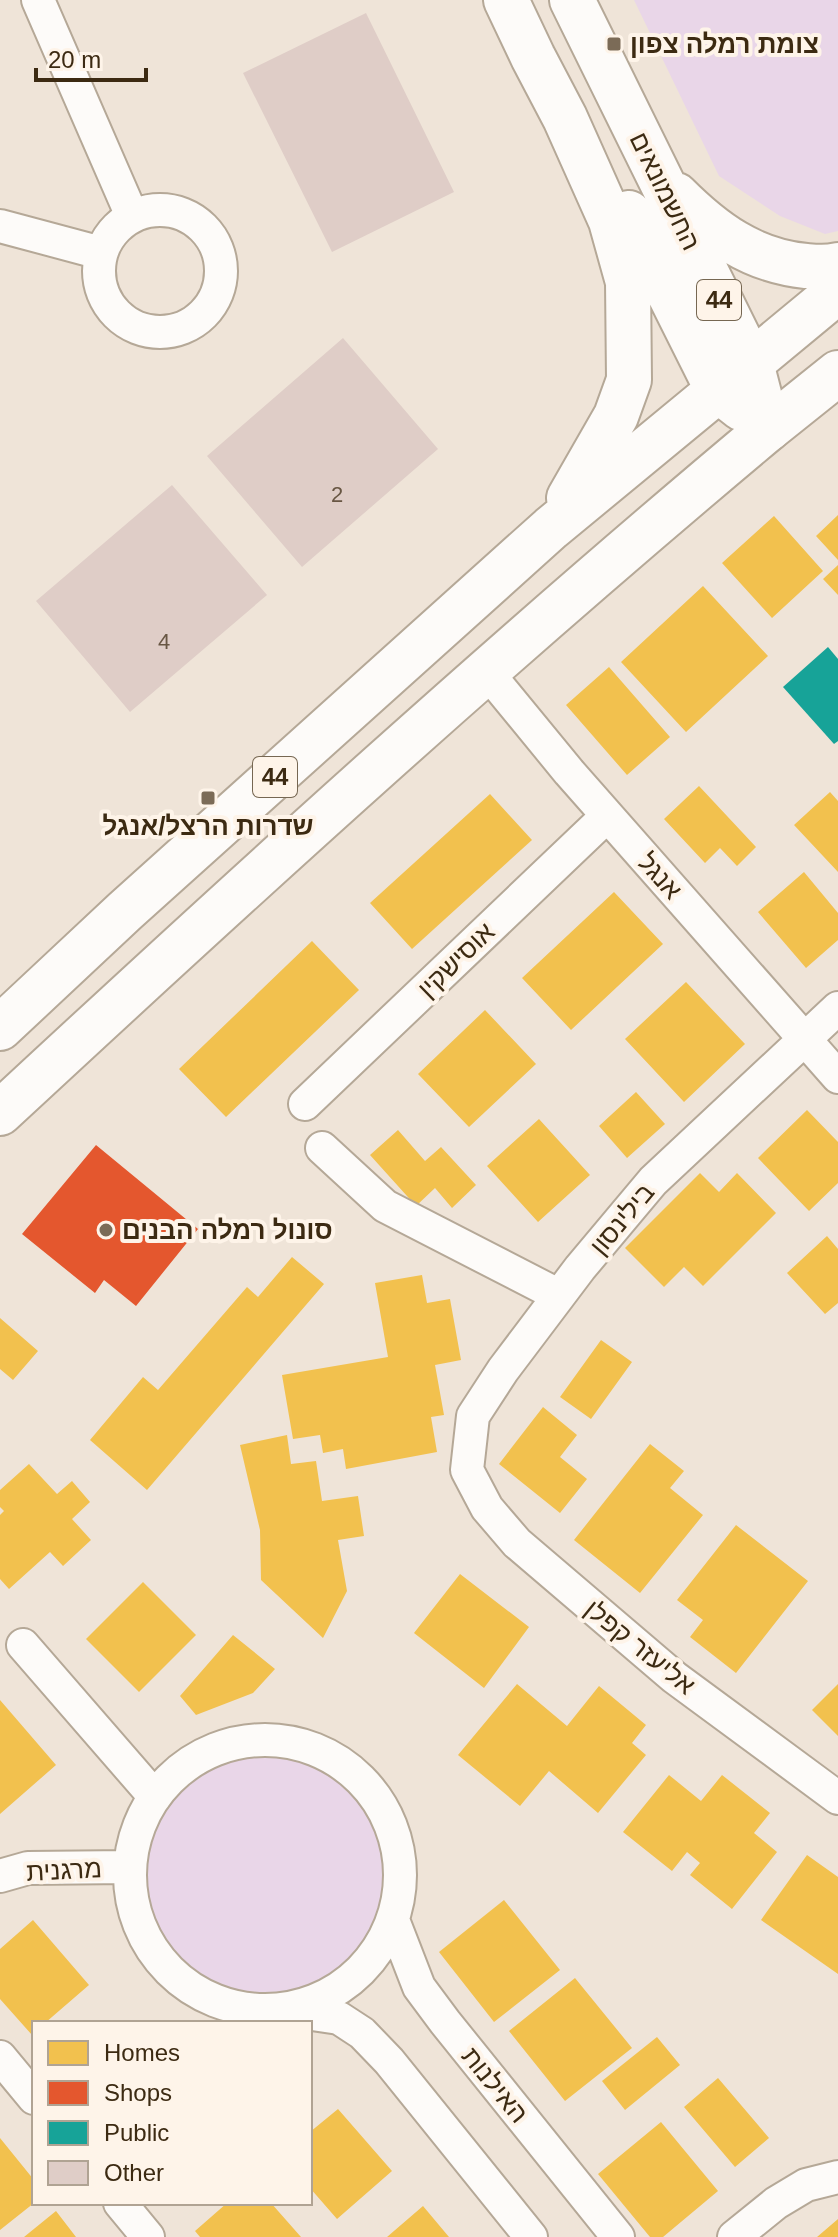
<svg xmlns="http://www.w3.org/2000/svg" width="838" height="2237" viewBox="0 0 838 2237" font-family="Helvetica,Heebo,sans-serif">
	<rect width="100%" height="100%" fill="#efe4d8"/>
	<path fill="#e9d6e8" d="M634 0H838V231L825 234 780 216 719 176Z
		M146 1875a119 119 0 1 1 238 0a119 119 0 1 1-238 0Z"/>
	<path fill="#f2c14e" d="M838 515V560L816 536Z
		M774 516 823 571 772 618 722 563Z
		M838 565V595L823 579Z
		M703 586 768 656 686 732 621 662Z
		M609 667 670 737 627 775 566 705Z
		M699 786 756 847 737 866 720 848 705 863 664 819Z
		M830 792 838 801V872L794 825Z
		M490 794 532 840 412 949 370 903Z
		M804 872 838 913V940L806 968 758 912Z
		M614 892 663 944 571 1030 522 978Z
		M312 941 359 990 226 1117 179 1069Z
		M686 982 745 1044 684 1102 625 1039Z
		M485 1010 536 1064 469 1127 418 1074Z
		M636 1092 665 1124 627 1158 599 1126Z
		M807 1110 838 1142V1183L809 1211 758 1158Z
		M539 1119 590 1175 538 1222 487 1166Z
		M398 1130 425 1161 441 1147 476 1185 452 1208 435 1188 416 1206 370 1155Z
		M700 1173 719 1192 737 1173 776 1213 703 1286 684 1267 664 1287 625 1248Z
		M827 1236 838 1249V1303L825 1314 787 1273Z
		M292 1257 324 1284 147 1490 90 1440 143 1377 158 1390 247 1287 258 1297Z
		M422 1275 427 1303 450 1299 461 1360 435 1365 444 1415 431 1417 437 1452 346 1469 343 1449 323 1453 320 1435 293 1439 282 1375 388 1357 375 1283Z
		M0 1318 38 1351 13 1380 0 1369Z
		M601 1340 632 1362 591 1419 560 1397Z
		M543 1407 577 1435 560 1457 587 1479 560 1513 499 1464Z
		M287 1435 291 1464 316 1461 322 1501 358 1496 364 1536 338 1540 347 1591 323 1638 261 1580 260 1530 240 1445Z
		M650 1444 684 1471 670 1488 703 1515 640 1593 574 1540Z
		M29 1464 57 1494 72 1481 90 1502 72 1519 91 1540 63 1566 50 1552 9 1589 0 1579V1515L4 1511 0 1507V1490Z
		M736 1525 808 1581 736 1673 690 1637 703 1620 677 1600Z
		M460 1574 529 1627 484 1688 414 1633Z
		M143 1582 196 1635 139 1692 86 1639Z
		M233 1635 275 1669 253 1693 196 1715 180 1696Z
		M517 1684 567 1726 599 1686 646 1725 632 1743 646 1755 598 1813 549 1771 520 1806 458 1755Z
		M838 1684V1736L812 1710Z
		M0 1700 56 1765 0 1814Z
		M669 1775 701 1801 722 1775 770 1813 754 1833 777 1852 732 1909 690 1875 700 1863 687 1852 672 1871 623 1832Z
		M807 1855 838 1877V1974L761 1920Z
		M504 1900 560 1970 494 2022 439 1952Z
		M33 1920 89 1985 45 2023H34V2033L32 2035 0 1999V1949Z
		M575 1978 632 2048 565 2101 509 2031Z
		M657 2037 680 2065 625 2110 602 2081Z
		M718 2078 769 2138 735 2167 684 2107Z
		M338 2109 392 2171 337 2219 310 2188V2132Z
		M661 2122 718 2191 663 2237H650L598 2174Z
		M0 2138 34 2180V2203L0 2230Z
		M227 2203H271L301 2237H200L195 2231Z
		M423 2206 449 2237H387Z
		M56 2211 76 2237H24Z
		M838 2219V2237H817Z"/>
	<path fill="#e4572e" d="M96 1145 198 1229 136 1306 104 1280 95 1293 22 1234Z"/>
	<path fill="#17a398" d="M828 647 838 659V741L834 744 783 687Z"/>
	<path fill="#dfcdc7" d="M366 13 454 192 332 252 243 73Z
		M343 338 438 449 302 567 207 456Z
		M172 485 267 595 130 712 36 601Z"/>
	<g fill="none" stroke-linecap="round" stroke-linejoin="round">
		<g stroke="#b5a897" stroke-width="36">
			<path id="street" d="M38 0 132 216
				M99 271a61 61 0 1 1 122 0a61 61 0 1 1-122 0Z
				M0 226 101 253
				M487 672 569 772 838 1077
				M838 1008 653 1181 580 1268 503 1370 473 1416 467 1470 487 1508 517 1543 674 1677 838 1798
				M305 1104 607 816
				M322 1148 385 1206 558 1295
				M23 1645 155 1797
				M130 1875a135 135 0 1 1 270 0a135 135 0 1 1-270 0Z
				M0 1876 28 1868 129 1867
				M393 1920 419 1987 445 2022 618 2237
				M292 2011 339 2018 362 2033 389 2061 531 2237
				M0 2057 34 2098
				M120 2203 148 2237
				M734 2237 776 2203 806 2185 838 2177"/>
		</g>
		<g stroke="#b5a897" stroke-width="48">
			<path id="secondary" d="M751 363 838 291
				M768 429 838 373"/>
		</g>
		<g stroke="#b5a897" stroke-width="48">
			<path id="highway" d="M506 0 533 57 565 118 611 221 628 282 629 380 616 416 569 498
				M572 0 751 363 768 429
				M676 195C713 232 752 261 806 266 818 267 827 268 838 265
				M629 213 717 389 741 408
				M0 1028 125 911 551 528 751 363
				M0 1113C251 880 505 649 768 429"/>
		</g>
		<use href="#street" stroke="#fdfbf9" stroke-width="32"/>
		<use href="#secondary" stroke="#fdfbf9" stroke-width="44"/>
		<use href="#highway" stroke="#fdfbf9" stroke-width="44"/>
	</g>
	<g fill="#7b6b57" stroke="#fef4e9" stroke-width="3">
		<rect x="606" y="36" width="16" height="16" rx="4"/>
		<rect x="200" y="790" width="16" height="16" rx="4"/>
		<circle cx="106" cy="1230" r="8"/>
	</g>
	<g text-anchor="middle" stroke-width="8" stroke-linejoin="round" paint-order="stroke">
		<g font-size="22" fill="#685643">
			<text x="337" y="502">2</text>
			<text x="164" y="649">4</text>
		</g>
		<g fill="#fef4e9" stroke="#766752" stroke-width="2">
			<rect x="697" y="280" width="44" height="40" rx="6"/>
			<rect x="253" y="757" width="44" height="40" rx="6"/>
		</g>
		<g font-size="24" font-weight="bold" fill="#3c2a12">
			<text x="719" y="308">44</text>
			<text x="275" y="785">44</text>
		</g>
		<g font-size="26" font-weight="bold" fill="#3c2a12" stroke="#fef4e9" text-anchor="start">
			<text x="630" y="53">צומת רמלה צפון</text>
			<text x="208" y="835" text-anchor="middle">שדרות הרצל/אנגל</text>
			<text x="122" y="1239">סונול רמלה הבנים</text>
		</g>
		<g font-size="26" fill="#3c2a12" stroke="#fef4e9">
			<text transform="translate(665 191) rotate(64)" y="9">החשמונאים</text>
			<text transform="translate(660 876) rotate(48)" y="9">אנגל</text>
			<text transform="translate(456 960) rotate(-44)" y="9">אוסישקין</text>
			<text transform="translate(622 1219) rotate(-50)" y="9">בילינסון</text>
			<text transform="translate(640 1647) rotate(39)" y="9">אליעזר קפלן</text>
			<text transform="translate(64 1870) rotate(-3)" y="9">מרגנית</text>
			<text transform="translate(495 2085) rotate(51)" y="9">האילנות</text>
		</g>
	</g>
	<rect x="32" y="2021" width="280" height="184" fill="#fef4e9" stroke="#b0a393" stroke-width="2"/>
	<rect x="48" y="2041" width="40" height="24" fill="#f2c14e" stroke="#b0a393" stroke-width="2"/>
	<text x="104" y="2061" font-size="24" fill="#3c2a12">Homes</text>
	<rect x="48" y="2081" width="40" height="24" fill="#e4572e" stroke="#b0a393" stroke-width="2"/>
	<text x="104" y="2101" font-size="24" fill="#3c2a12">Shops</text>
	<rect x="48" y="2121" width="40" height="24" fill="#17a398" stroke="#b0a393" stroke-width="2"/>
	<text x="104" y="2141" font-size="24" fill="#3c2a12">Public</text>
	<rect x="48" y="2161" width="40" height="24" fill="#dfcdc7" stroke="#b0a393" stroke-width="2"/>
	<text x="104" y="2181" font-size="24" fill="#3c2a12">Other</text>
	<path d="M36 68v12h110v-12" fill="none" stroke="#3c2a12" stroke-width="4"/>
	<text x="48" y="68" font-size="24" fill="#3c2a12" stroke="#fef4e9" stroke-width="6" paint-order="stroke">20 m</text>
</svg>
